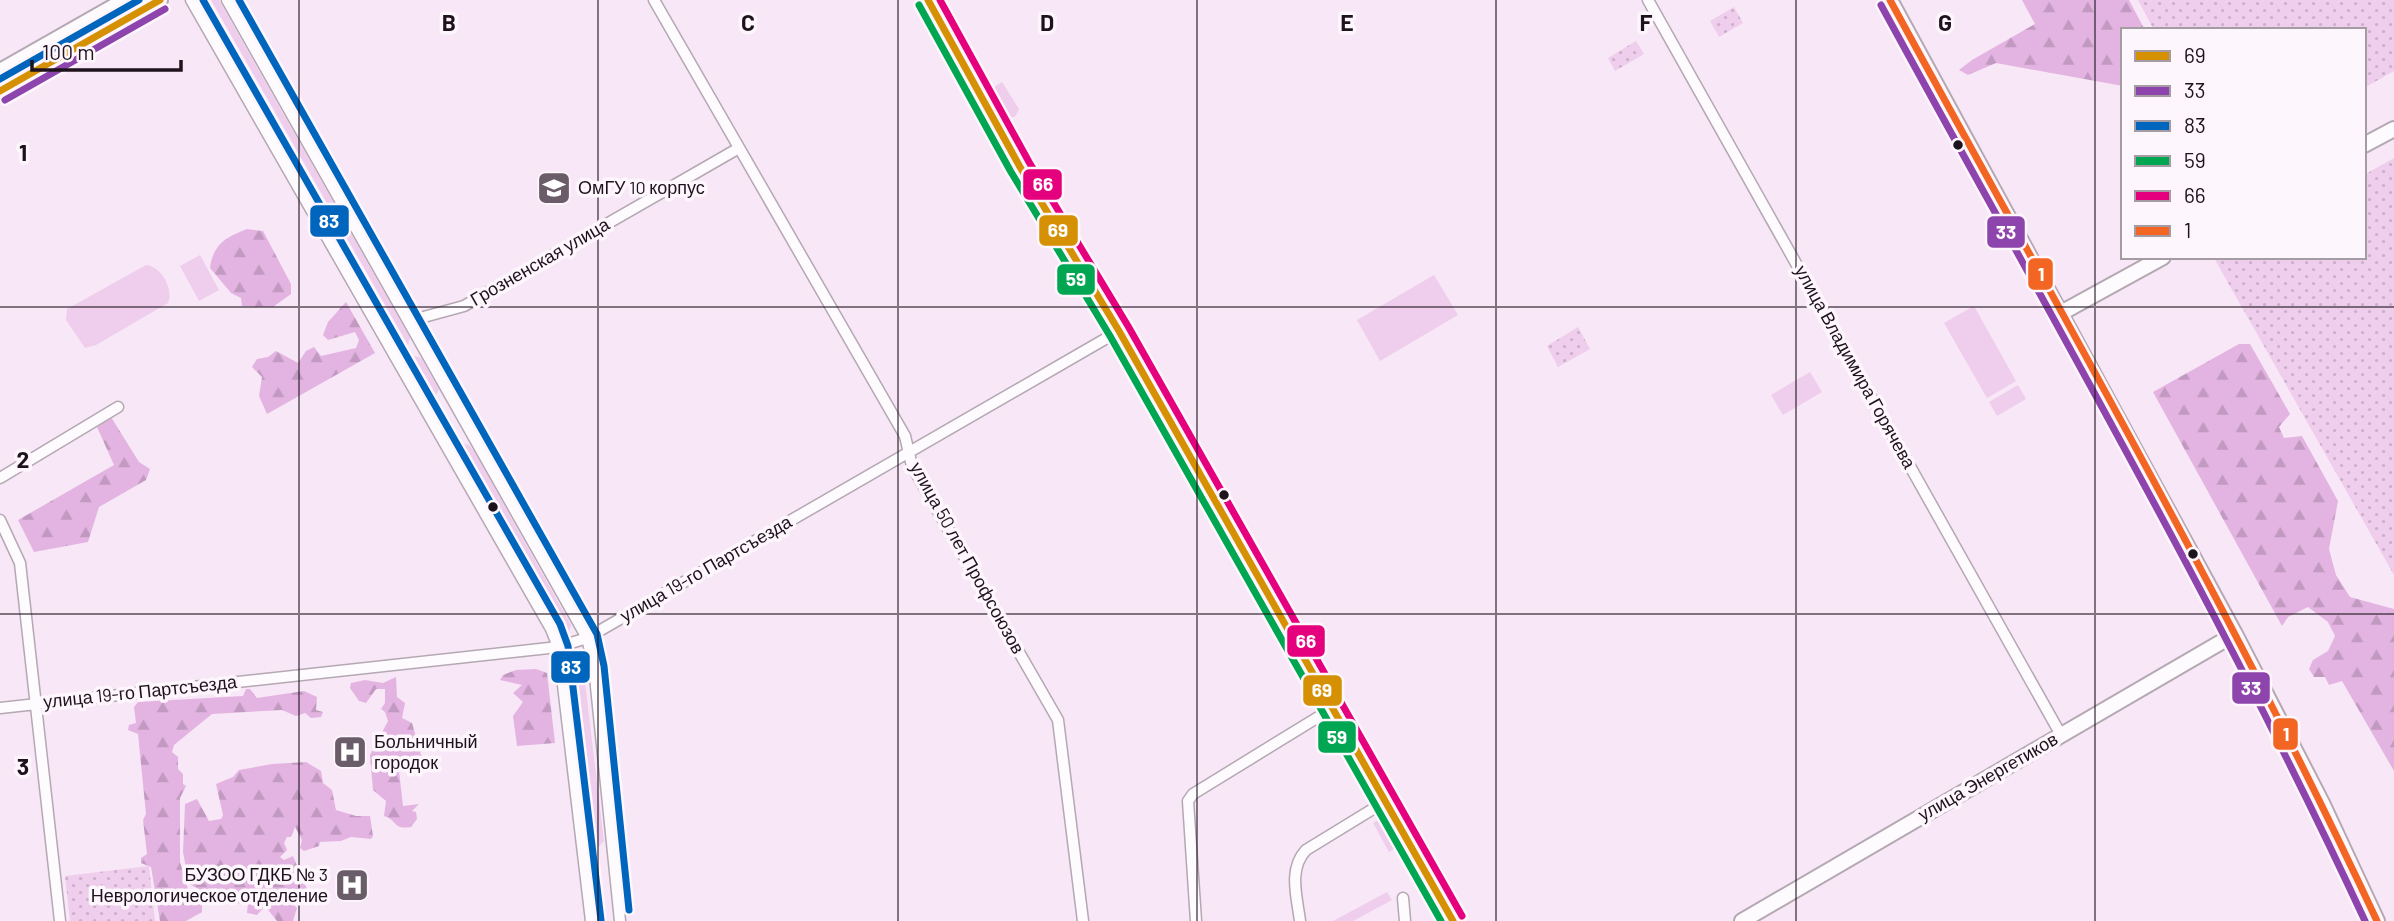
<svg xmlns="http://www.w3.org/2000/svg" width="2394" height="921" viewBox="0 0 2394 921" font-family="Barlow,sans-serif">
	<defs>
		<pattern id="forest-firs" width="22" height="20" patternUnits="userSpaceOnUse" patternTransform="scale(1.75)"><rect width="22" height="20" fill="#e3b4e1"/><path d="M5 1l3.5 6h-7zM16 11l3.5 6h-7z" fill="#c29ac1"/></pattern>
		<pattern id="park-dots" width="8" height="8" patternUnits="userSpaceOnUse" patternTransform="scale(1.75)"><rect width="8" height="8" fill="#efcdec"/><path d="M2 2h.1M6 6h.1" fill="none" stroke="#ccafca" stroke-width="1.8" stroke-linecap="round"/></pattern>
	</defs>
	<rect width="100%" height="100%" fill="#f8e7f6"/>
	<path fill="#efcdec" d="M199 0H206L404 347H397Z
		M211 0H219L410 338 408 345Z
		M1002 82 1019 109 1015 117H1007L993 91 994 87Z
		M200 255 219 290 199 301 180 266Z
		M146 265C161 266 174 289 168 303L96 345 85 348 66 320 67 309Z
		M1434 275 1458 315 1380 361 1357 320Z
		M1974 306 2016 381 1987 398 1944 323Z
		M414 356 421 358 439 389 436 395Z
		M410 358 432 397 426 399 409 368Z
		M1810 372 1822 392 1783 415 1771 395Z
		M2018 385 2026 399 1997 416 1989 402Z
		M464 444 469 445 474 451 571 625 569 632Z
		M460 447 561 623 565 634 555 628 461 461 458 453Z
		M575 649 582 657 604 841 597 848Z
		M570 650 593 848 587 844 566 656Z
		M1379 819 1396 848 1389 852 1373 823Z
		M1387 892 1392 900 1353 921H1333Z"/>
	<path fill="url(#forest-firs)" d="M2022 0H2129L2145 30H2123V86L1996 63 1968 75 1959 70 1972 60 2035 24Z
		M247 229 263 231 291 284V294L273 307 242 306 241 298 231 293 210 268C213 244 226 237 247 229Z
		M346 302 375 353 267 414 259 396 262 377 252 367 257 359 268 357 276 351 298 363 306 351 314 347 321 356 356 348 359 340 355 332 328 340 323 335 328 322Z
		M2239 344H2250L2290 414 2279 427 2284 438 2302 436 2338 501 2329 549 2336 575 2350 597 2394 609V771L2342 681 2329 685 2325 677H2314L2309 669 2313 660 2328 651 2335 636 2328 622 2308 607 2288 617 2282 626 2153 392Z
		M111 417 139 462 150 469 146 480 99 507 88 542 34 552 18 520 114 465 97 427Z
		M536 669 547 673 555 743 517 746 513 716 523 702 513 693 522 685 500 680 503 675 516 670Z
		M396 677 397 697 405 703 402 718 412 723 423 762 419 769 399 771 403 806 419 804 412 811 416 812 417 819 411 827C392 830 398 820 384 816L386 801 373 790 370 755 388 721 385 712 381 709 385 703V689H376L366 703 359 701 350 688 351 683 365 680 383 683Z
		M246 689H250L257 698 304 691 317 697 316 710 323 712 321 717 311 718 305 713 296 716 282 710 212 714 174 745 172 752 178 757V769L183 774V784L186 786 180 798V862L188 889 193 900 202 906V912L186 921H160L151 867 141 863V858L147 854 143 820 146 814 138 734 128 730 129 725 136 723 134 707 138 702 243 696Z
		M306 762 321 771 323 783 332 790 336 810 356 816H370L373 836 371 839 351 837 341 841 320 842 319 846 304 851 300 848 302 840 295 827 291 837H287L284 843 287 850 280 857 284 860 293 856 307 889 306 896 294 898 292 903 297 908 293 921H277L265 906 257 915 247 913 248 903 217 904 215 888 203 891 189 884 183 852 185 804 197 799 209 821 221 819 223 815 216 784 233 777 239 770 272 764Z"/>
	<path fill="url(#park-dots)" d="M2138 0H2394V71L2364 88V30H2154Z
		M1734 7 1743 23 1719 37 1710 21Z
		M1636 41 1644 54 1615 71 1608 58Z
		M2394 158V575L2214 258 2364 257V175Z
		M1578 327 1590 349 1558 367 1547 346Z
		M149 866 155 921H70L65 876Z"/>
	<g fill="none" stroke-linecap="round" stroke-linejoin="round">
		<g stroke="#b4a8b3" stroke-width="13">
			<path id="street" d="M191 0 551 629 558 647 562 677 591 921
				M227 0 587 638 594 667 620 921
				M654 0 905 436 912 466 1058 720 1083 921
				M1648 0 2061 735
				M409 321 464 306 739 148
				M0 478 118 407
				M0 520 20 563 60 921
				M0 708 558 647 587 638 1119 331
				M1403 898 1405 921
				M1196 921 1188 801 1193 794 1333 708
				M1300 921C1297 897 1288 869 1306 850L1386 801"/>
		</g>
		<g stroke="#b4a8b3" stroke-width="18">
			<path id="secondary" d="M928 0 1020 167 1119 331 1453 921
				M1890 0 2235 634 2322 803 2377 921
				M0 71 125 0
				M0 91 160 0
				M2364 145 2394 129
				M2061 313 2163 257
				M1742 921 2235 634"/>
		</g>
		<use href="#street" stroke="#fefbfe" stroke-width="10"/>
		<use href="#secondary" stroke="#fefbfe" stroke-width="14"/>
		<g stroke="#fdf6fc" stroke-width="12">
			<path id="bus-1" d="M928 0 1020 167 1119 331 1453 921
				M0 91 160 0"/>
		</g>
		<g stroke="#fdf6fc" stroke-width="12">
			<path id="bus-2" d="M1881 5C2046 308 2220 608 2365 921
				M5 100 165 9"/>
		</g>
		<g stroke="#fdf6fc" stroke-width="12">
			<path id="bus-3" d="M203 0 560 624 568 646 601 920
				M239 0 597 634 604 666 629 910
				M0 79 139 0"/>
		</g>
		<g stroke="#fdf6fc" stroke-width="12">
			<path id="bus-4" d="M919 5 1011 172 1110 336 1441 921"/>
		</g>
		<g stroke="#fdf6fc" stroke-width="12">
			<path id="bus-5" d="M940 0 1029 162 1128 326 1462 916"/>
		</g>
		<g stroke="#fdf6fc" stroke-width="12">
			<path id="bus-6" d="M1890 0C2056 305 2230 606 2377 921"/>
		</g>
		<use href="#bus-1" stroke="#d69004" stroke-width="7"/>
		<use href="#bus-2" stroke="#8e44ad" stroke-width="7"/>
		<use href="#bus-3" stroke="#0065bd" stroke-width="7"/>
		<use href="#bus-4" stroke="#00a651" stroke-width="7"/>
		<use href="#bus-5" stroke="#e5007d" stroke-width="7"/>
		<use href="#bus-6" stroke="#f26522" stroke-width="7"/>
	</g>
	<path fill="none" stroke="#1e131d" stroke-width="2" stroke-opacity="0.55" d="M299 0V921M598 0V921M898 0V921M1197 0V921M1496 0V921M1796 0V921M2095 0V921M0 307H2394M0 614H2394"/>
	<defs>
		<g id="university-square" transform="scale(1.75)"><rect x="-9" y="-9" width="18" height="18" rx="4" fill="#6a5d69" stroke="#fdf6fc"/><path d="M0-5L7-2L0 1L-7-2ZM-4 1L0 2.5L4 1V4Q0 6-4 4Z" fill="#fff"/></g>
		<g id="hospital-square" transform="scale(1.75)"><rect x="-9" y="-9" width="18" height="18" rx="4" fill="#6a5d69" stroke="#fdf6fc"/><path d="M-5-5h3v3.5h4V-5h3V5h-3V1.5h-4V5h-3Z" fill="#fff"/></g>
	</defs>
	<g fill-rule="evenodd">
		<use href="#university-square" x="554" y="188"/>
		<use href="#hospital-square" x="350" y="752"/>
		<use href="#hospital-square" x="352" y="885"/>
	</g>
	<g fill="#1e131d" stroke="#fdf6fc" stroke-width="2.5">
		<circle cx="1958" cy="145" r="6"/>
		<circle cx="1224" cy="495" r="6"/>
		<circle cx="493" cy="507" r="6"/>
		<circle cx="2193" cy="554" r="6"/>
	</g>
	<g text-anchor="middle" stroke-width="7" stroke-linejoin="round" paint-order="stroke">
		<g font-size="18" fill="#1e131d" stroke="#fdf6fc" text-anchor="start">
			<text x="578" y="194">ОмГУ 10 корпус</text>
			<text x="374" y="748">Больничный<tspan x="374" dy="21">городок</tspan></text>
			<text x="328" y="881" text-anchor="end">БУЗОО ГДКБ № 3<tspan x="328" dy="21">Неврологическое отделение</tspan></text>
		</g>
		<g font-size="18" fill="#1e131d" stroke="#fdf6fc">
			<text transform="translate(540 262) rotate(-30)" y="6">Грозненская улица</text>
			<text transform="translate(1855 367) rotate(61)" y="6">улица Владимира Горячева</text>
			<text transform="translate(967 558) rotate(61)" y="6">улица 50 лет Профсоюзов</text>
			<text transform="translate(706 569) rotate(-30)" y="6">улица 19-го Партсъезда</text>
			<text transform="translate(140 692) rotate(-6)" y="6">улица 19-го Партсъезда</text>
			<text transform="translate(1988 777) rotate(-30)" y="6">улица Энергетиков</text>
		</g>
	</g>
	<g font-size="23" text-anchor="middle" font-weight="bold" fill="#1e131d" stroke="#fdf6fc" stroke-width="7" stroke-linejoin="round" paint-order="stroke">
		<text x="449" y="31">B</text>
		<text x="748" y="31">C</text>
		<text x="1047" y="31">D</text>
		<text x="1347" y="31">E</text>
		<text x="1646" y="31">F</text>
		<text x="1945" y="31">G</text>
		<text x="23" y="161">1</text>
		<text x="23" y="468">2</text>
		<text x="23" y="775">3</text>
	</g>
	<g stroke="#fdf6fc" stroke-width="2.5">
		<rect x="1022" y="168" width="41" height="33" rx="7" fill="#e5007d"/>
		<rect x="309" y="204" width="41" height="34" rx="7" fill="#0065bd"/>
		<rect x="1038" y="214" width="41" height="33" rx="7" fill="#d69004"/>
		<rect x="1986" y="215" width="40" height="34" rx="7" fill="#8e44ad"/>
		<rect x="2027" y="257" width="27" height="34" rx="7" fill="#f26522"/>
		<rect x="1056" y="263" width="40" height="33" rx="7" fill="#00a651"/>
		<rect x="1286" y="624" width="40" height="34" rx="7" fill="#e5007d"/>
		<rect x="550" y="650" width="41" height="34" rx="7" fill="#0065bd"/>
		<rect x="2231" y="671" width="40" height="34" rx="7" fill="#8e44ad"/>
		<rect x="1302" y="674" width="41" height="33" rx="7" fill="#d69004"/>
		<rect x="2272" y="717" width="27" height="34" rx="7" fill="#f26522"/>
		<rect x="1317" y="720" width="40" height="34" rx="7" fill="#00a651"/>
	</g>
	<g font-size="19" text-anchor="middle" font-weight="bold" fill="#fff">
		<text x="1043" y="191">66</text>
		<text x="329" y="228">83</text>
		<text x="1058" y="237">69</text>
		<text x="2006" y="239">33</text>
		<text x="2041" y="281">1</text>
		<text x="1076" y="286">59</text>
		<text x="1306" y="648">66</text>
		<text x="571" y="674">83</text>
		<text x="2251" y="695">33</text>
		<text x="1322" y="697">69</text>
		<text x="2286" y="741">1</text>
		<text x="1337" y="744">59</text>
	</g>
	<rect x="2121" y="28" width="245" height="231" fill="#fdf6fc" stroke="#a49ba3" stroke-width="2"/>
	<rect x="2135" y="51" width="35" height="10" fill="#d69004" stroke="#a49ba3" stroke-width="2"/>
	<text x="2184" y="63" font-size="21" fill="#1e131d">69</text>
	<rect x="2135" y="86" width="35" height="10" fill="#8e44ad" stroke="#a49ba3" stroke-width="2"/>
	<text x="2184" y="98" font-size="21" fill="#1e131d">33</text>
	<rect x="2135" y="121" width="35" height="10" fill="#0065bd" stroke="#a49ba3" stroke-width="2"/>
	<text x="2184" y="133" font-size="21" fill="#1e131d">83</text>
	<rect x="2135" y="156" width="35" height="10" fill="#00a651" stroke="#a49ba3" stroke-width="2"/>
	<text x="2184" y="168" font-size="21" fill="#1e131d">59</text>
	<rect x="2135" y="191" width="35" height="10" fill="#e5007d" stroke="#a49ba3" stroke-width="2"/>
	<text x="2184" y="203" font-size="21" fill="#1e131d">66</text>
	<rect x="2135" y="226" width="35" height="10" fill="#f26522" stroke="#a49ba3" stroke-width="2"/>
	<text x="2184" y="238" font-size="21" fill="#1e131d">1</text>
	<path d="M32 60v10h149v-10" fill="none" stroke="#1e131d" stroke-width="3.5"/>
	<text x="42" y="60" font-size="21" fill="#1e131d" stroke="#fdf6fc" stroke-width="5" paint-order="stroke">100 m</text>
</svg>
